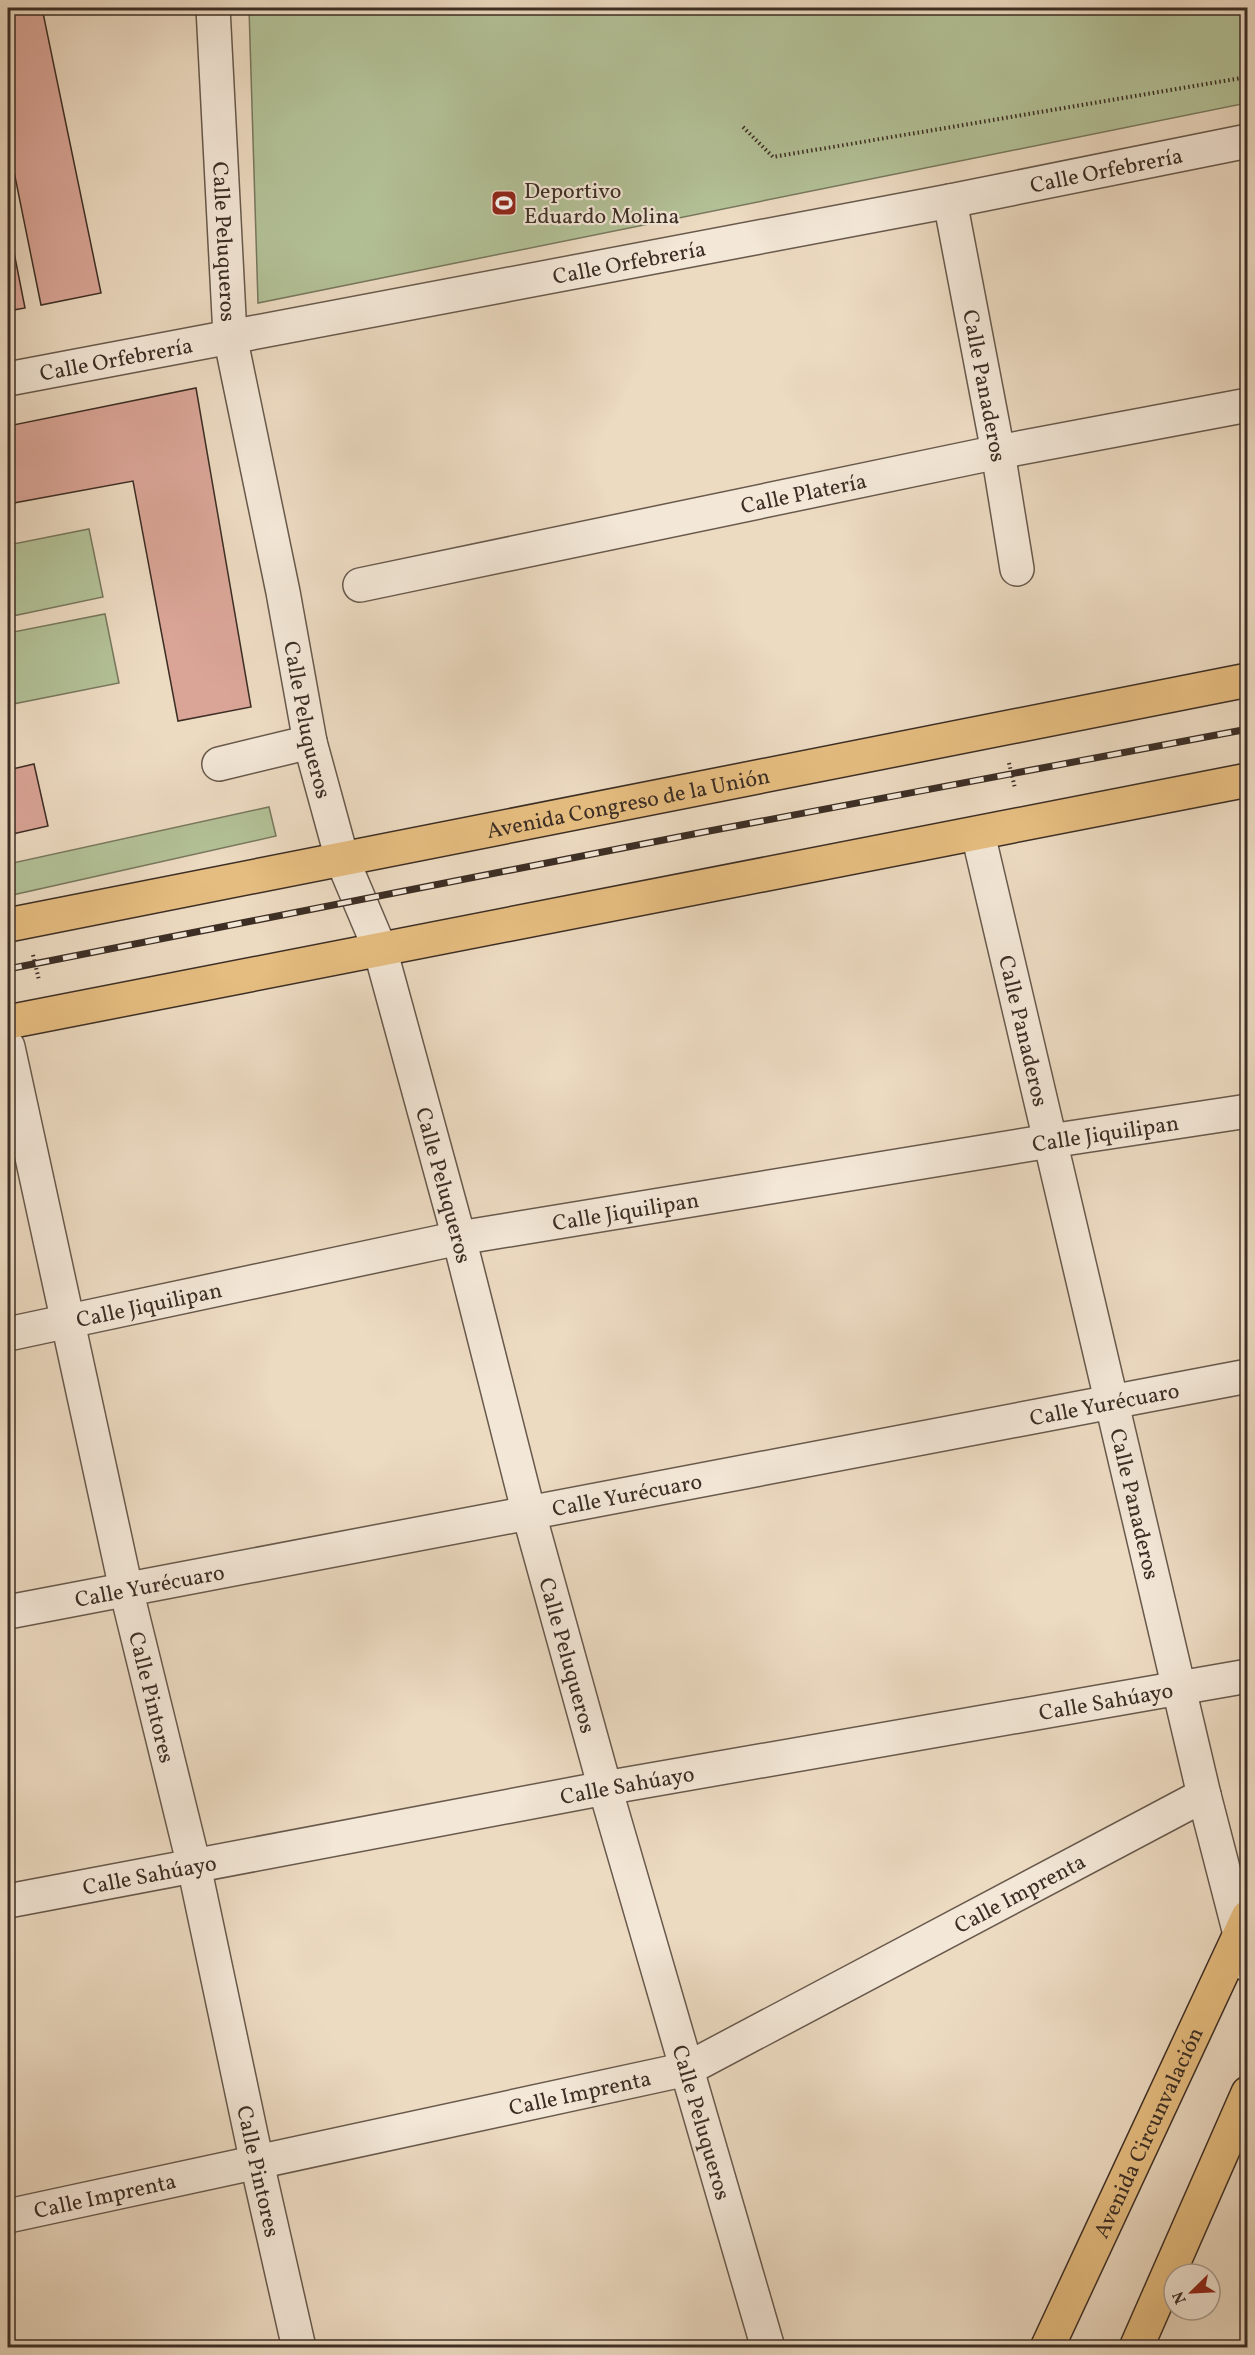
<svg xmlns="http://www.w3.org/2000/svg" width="1255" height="2355" viewBox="0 0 1255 2355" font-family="Vollkorn,serif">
	<rect width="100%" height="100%" fill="#ecdac1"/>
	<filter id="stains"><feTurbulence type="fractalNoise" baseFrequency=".00333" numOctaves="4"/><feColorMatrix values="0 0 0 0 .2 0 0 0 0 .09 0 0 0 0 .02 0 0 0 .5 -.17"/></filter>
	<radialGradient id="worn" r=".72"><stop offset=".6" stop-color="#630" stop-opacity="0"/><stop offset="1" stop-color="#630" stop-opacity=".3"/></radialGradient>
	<path fill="#b3c197" stroke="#78785e" stroke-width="1.5" d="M249 8H1247V103L258 303Z
		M89 529 103 597 8 617V545Z
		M105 614 119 683 8 705V633Z
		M269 807 276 836 8 896V864Z"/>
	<path fill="#daa597" stroke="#3c2e25" stroke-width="1.5" d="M8 8H42L101 293 41 305 8 142Z
		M8 222 25 308 8 311Z
		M196 388 251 707 178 721 133 481 8 504V426Z
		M34 764 48 826 8 835V770Z"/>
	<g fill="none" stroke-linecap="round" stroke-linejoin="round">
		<g stroke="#68594c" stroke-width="36">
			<g id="minor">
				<path id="s1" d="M213 8 230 336 283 592 310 742 342 859 380 949 459 1238 529 1514 605 1788 768 2348"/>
				<path id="s2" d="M950 201 998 452 1017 569"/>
				<path id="s3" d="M8 379 950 201 1248 141"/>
				<path id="s4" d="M360 585 998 452 1248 405"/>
				<path d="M219 764 310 742"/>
				<path id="s5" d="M978 834 1204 1795 1248 1965"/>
				<path id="s6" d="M8 1047 126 1589 194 1866 257 2163 299 2348"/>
				<path id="s7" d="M8 1334 459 1238 1050 1141 1248 1111"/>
				<path id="s8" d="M8 1612 1248 1376"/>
				<path id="s9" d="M8 1901 605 1788 1248 1676"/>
				<path id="s10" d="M8 2216 687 2069 1204 1795"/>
			</g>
		</g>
		<g stroke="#3c2e25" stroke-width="36">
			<g id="major">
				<path id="s11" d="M8 925 1248 680"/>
				<path d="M8 1022 1248 780"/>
				<path id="s12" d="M1047 2348 1248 1917"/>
				<path d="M1136 2348 1248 2093"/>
			</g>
		</g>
		<path stroke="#3c2e25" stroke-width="4" stroke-dasharray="1.5 3" stroke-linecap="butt" d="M743 127 773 157 1248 77
			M1009 763 1015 788
			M33 955 39 980"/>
		<use href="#minor" stroke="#f3e7d7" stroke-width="33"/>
		<use href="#major" stroke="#e6bd80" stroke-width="33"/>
		<g stroke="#3c2e25" stroke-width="7">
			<path id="rail" d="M8 969 704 832 1248 729"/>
		</g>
		<use href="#rail" stroke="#f3e7d7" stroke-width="4.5" stroke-dasharray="14" stroke-linecap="butt"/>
	</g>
	<defs>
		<g id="stadium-square" transform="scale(1.35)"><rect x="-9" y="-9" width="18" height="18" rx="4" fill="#8f2418" stroke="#f3e7d7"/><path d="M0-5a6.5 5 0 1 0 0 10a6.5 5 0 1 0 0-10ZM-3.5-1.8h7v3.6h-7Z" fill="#fff"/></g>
	</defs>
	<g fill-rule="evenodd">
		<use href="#stadium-square" x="504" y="203"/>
	</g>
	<g text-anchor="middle" stroke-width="4.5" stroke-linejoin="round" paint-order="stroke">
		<g font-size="22" fill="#3c2e25" stroke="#f3e7d7">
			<text dy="8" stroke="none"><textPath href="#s3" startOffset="1118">Calle Orfebrería</textPath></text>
			<text dy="8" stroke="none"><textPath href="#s1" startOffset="234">Calle Peluqueros</textPath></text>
			<text dy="8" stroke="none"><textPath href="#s3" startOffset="632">Calle Orfebrería</textPath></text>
			<text dy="8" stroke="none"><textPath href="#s3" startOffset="110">Calle Orfebrería</textPath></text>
			<text dy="8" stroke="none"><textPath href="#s2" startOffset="188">Calle Panaderos</textPath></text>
			<text dy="8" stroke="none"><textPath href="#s4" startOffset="453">Calle Platería</textPath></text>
			<text dy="8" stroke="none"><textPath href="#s1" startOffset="720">Calle Peluqueros</textPath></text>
			<text dy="8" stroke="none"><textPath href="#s11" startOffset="632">Avenida Congreso de la Unión</textPath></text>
			<text dy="8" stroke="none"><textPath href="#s5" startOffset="202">Calle Panaderos</textPath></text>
			<text dy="8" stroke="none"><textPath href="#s7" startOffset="1116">Calle Jiquilipan</textPath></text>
			<text dy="8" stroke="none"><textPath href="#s1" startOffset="1206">Calle Peluqueros</textPath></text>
			<text dy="8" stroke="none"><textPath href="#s7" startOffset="630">Calle Jiquilipan</textPath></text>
			<text dy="8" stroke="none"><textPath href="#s7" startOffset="144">Calle Jiquilipan</textPath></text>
			<text dy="8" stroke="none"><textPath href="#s8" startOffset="1116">Calle Yurécuaro</textPath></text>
			<text dy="8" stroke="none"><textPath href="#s8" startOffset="630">Calle Yurécuaro</textPath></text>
			<text dy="8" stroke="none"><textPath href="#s5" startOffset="688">Calle Panaderos</textPath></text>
			<text dy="8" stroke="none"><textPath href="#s8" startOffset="144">Calle Yurécuaro</textPath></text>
			<text dy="8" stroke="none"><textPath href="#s1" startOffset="1692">Calle Peluqueros</textPath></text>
			<text dy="8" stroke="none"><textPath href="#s6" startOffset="666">Calle Pintores</textPath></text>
			<text dy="8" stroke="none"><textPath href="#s9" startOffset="1116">Calle Sahúayo</textPath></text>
			<text dy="8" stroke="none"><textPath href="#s9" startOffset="630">Calle Sahúayo</textPath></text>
			<text dy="8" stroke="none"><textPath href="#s9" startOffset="144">Calle Sahúayo</textPath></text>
			<text dy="8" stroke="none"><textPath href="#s10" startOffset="1071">Calle Imprenta</textPath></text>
			<text dy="8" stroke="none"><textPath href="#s10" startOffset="585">Calle Imprenta</textPath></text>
			<text dy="8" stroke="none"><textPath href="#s1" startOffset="2178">Calle Peluqueros</textPath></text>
			<text dy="8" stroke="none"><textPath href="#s12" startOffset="238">Avenida Circunvalación</textPath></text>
			<text dy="8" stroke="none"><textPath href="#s6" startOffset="1152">Calle Pintores</textPath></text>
			<text dy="8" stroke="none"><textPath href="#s10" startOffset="99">Calle Imprenta</textPath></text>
		</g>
		<g font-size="22" fill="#3c2e25" stroke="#f3e7d7" text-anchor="start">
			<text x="524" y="198">Deportivo<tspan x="524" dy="25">Eduardo Molina</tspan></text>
		</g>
	</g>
	<rect width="1255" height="2355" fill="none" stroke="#ecdac1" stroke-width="30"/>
	<rect x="9" y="9" width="1237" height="2337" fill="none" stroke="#3c2e25" stroke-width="3"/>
	<rect x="15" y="15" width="1225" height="2325" fill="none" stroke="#3c2e25" stroke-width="1.5"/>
	<g transform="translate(1192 2292) rotate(246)"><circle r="28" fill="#f3e7d7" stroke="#aa9d90" stroke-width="1.5"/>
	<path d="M0-4.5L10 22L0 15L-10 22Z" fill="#8f2418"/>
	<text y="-9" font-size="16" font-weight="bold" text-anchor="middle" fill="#3c2e25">N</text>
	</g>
	<rect width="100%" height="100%" filter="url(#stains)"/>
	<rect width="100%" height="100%" fill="url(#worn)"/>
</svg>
